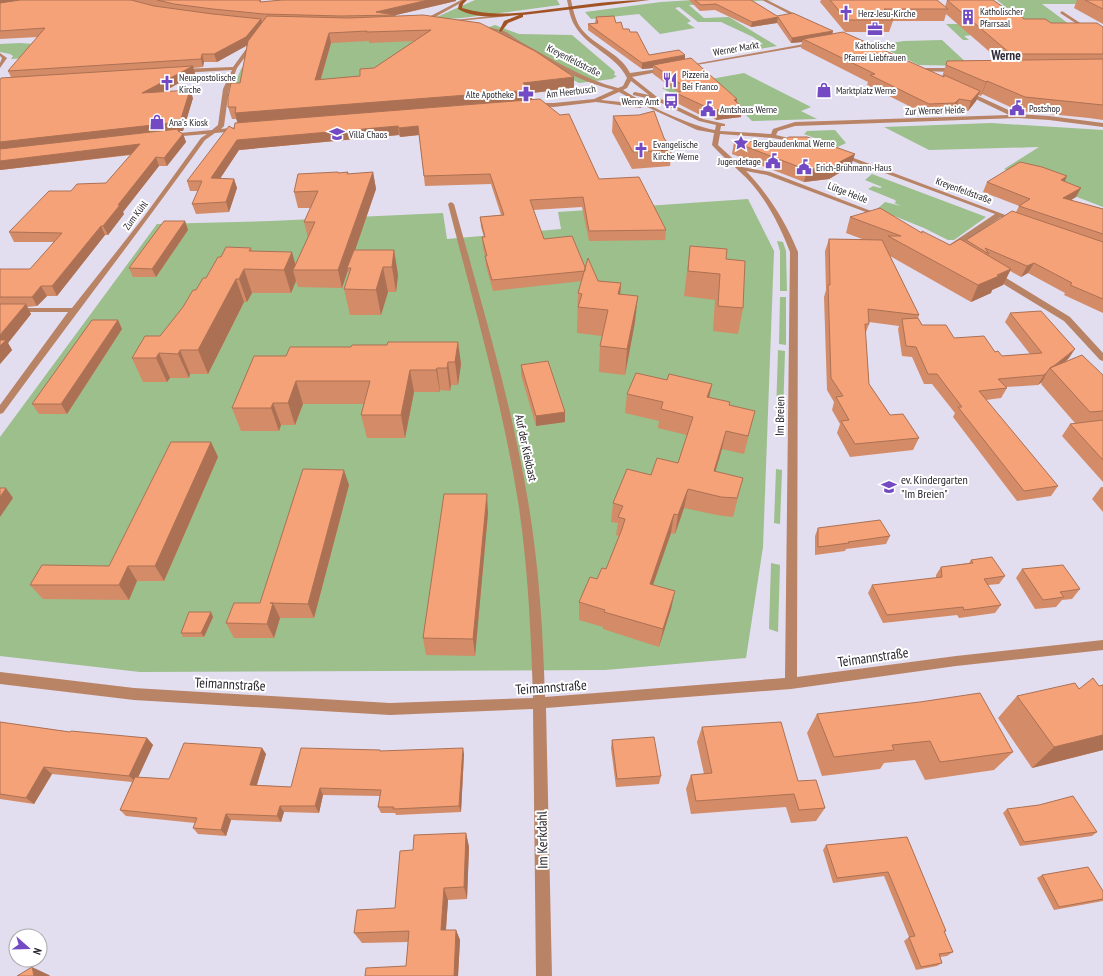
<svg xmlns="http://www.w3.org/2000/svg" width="1103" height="976" viewBox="0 0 1103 976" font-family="'PT Sans Narrow',sans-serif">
	<rect width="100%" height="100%" fill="#e3ddf0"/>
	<path fill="#9cbf8b" d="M475 0H557L560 5 462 18 430 20Z
		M693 0H774L689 5 704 18 729 17 777 46 748 51 744 49 763 44 753 37 721 22H698L679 7 675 8 691 21 687 23 695 28 660 34 639 14 591 19 585 12 661 2Z
		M997 0H1103V4H1042L1069 24 964 36 969 40H963L946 24H1011L1008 9Z
		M495 25 519 34 572 35 613 70 615 72 614 75 617 76 612 79 579 83 518 52 440 72 234 86 241 69 270 27 480 30Z
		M942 40 970 66 919 65 877 45 904 41Z
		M20 43 35 44 26 58 11 59 13 56 10 54 0 52V44Z
		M744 73 811 107 801 111 817 119 752 121 721 90 679 94H673L662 88Z
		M991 123 1103 130V207L1004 169 1039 147 929 150 884 127Z
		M835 130 846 143 838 147 804 134 807 131Z
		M872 174 981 215 986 217 954 240H948L924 228 877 209 885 202 901 206 894 203 896 202 895 200 868 189 873 186 880 188 882 187 865 180Z
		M748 199 774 251 763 547 746 658 605 670 140 672 0 656V437L157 224 271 221 443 213 447 239 561 229 558 212Z
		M777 241 783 242 786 251 787 291H780V251Z
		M780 297H786V345L779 344Z
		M778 350 785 351 783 416 776 413Z
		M776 469 782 470 780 524 774 523Z
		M771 563 780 565 778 632 769 629Z"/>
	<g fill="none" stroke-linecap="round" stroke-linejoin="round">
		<path fill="#b98365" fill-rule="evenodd" d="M567 0H571C573 9 575 19 580 27 593 46 620 52 630 73L665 68 668 70 632 77 657 97 703 119 725 124V126H721L720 131 771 134 773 129 795 122 1009 115 963 93V91L965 90 1017 114 1049 116 1103 123V127L1049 120 1018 118 795 126 778 131 776 135 801 141V143L773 138 720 134 718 145 742 167 770 172 884 216 879 217 767 175 746 171C769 195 786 222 798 252L797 677 956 656 1103 640V650L956 666 791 689 546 708 552 976H536L533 709 390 715 134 700 0 684V672L134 688 390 703 533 698C531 632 528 566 518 501 502 401 473 302 448 204L451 202 454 204C481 302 511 400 528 501 539 566 543 631 545 697L785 678 790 252C779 223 763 192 739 171 731 163 720 154 712 145L714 133 697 130 643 105 641 108 596 102 554 107 534 106V104L536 103H554L594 99 614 90C577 81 530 55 499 32V30C506 30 514 38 521 42 552 59 583 79 618 88L623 86 627 78C616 55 588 48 575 26 570 18 569 9 567 0ZM631 81 649 95 635 92 633 93V95L655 100 699 121 716 125 715 130C688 125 646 105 623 90L627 88ZM619 92 641 104 601 100Z
			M762 0H767L805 19 801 20Z
			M1062 11 1103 38V41L1060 13Z
			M252 41 256 42 237 68 229 89 224 126 221 129 239 127 242 129 239 131 215 133 205 140C139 232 70 321 3 413L0 414V405L68 312H0V308H72L143 218 201 138 207 134 171 137 169 136V134L212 130 218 125 223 89 232 70 181 73 178 71 181 69 233 67Z
			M815 42 817 44 685 67 683 66Z
			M0 53 7 58 0 68V63L2 58 0 56Z
			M917 68H957L960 70 957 72 915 71V69Z
			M839 154H843L1019 220 1016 222 1001 217 955 249H949V245L995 214 839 156Z
			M992 273H998L1070 317 1103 353V361L1100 360 1064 321 992 277Z"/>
		<path fill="#b98365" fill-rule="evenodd" d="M461 0H466L428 21 419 22 417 21 425 19Z
			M508 14 510 16 448 22 446 21Z
			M474 24 501 30 503 31 501 32 474 26Z"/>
		<path fill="#a05323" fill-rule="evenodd" d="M463 0H467L463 4 462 8C496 19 533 11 568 7 595 3 623 0 650 0L523 15V17L508 23 501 32 499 31 504 21 519 15C500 17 475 19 458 9L459 4Z"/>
	</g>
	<path fill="#d48b67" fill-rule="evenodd" d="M0 0H261V2L282 0H456V1L396 15V16L574 88 532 93V99L599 179 666 230 665 240 589 241 582 207 533 210 544 239 585 267 598 281 621 283 620 294 635 322 625 375 599 372 600 346 602 336 577 333 578 293 582 281 493 291 486 266 485 256 483 248 482 237H484L481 227 480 217 501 215 491 184 425 186 419 135 400 137 399 135 239 150 220 178 234 179 237 188 229 212 196 214 192 204 198 191H190L187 181 234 129 238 122 236 119H232L228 107 240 83 247 45 217 62H204L203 67 193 68 195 74 163 92 193 98 183 131H179L183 134 186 142 167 166H159L123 212 124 214 108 235H105L57 296H47L37 306 27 307 31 314 8 343 12 350 0 364V269H30L54 242H14L9 232 71 191 106 183 131 155 0 170V80L11 77 8 71 38 37 0 39ZM369 41V43L414 41 374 68 360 76 321 80 331 43Z
		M689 0H751L777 16 832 34 942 77 947 61 999 60 946 14 944 21H893L889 32H845L820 2 821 0H937L945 7 947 0 1006 9 1024 19 1051 23 1103 27V120L1089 118 1019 111 982 94 981 96 978 95 976 101 968 111 955 109 952 113 925 114 867 85 868 82 801 48 802 42 791 43 777 23 751 27 715 10 700 11Z
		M1077 0H1103V24L1074 8Z
		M596 17 616 23 623 29 630 32 649 55 685 59 737 99V102L741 117 716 120 708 114 702 116 675 102 676 93 678 92 653 74V68L642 69 588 30V24L595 23Z
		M613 116 664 138 672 150 670 166 632 169 612 132Z
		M734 142 851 166 829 179 804 182 732 154Z
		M348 172V174L373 172 376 189 355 250H394L398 275 396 292H388L381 315H350L344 289 349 275 348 270 342 288 298 287 296 281 291 293H252L247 302H244L208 374H190L189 378H170L167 382H143L132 358 160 336 206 278 221 257 251 248 252 251 296 264 308 238 304 222 310 208H298L294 192 339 173Z
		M1065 181 1076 197 1071 200 1103 209V313L1064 295 1065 293 1028 273 1021 277 1010 271 1003 285 992 290 991 293 971 302 890 256 919 315 918 318 922 325 954 338 995 352 1002 356 1030 354 1005 322 1010 313 1069 358 1066 361 1103 375V482L1062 436 1070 424 1075 423 1041 384 1042 382 1038 385 1006 387 1007 388 1001 398 986 400 1058 486 1051 496 1017 501 953 417 955 413 932 384H924L912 357 902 356 898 329 899 326 869 322V324L865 335 869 384 890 415 919 438 913 450 850 457 837 433 840 424 832 410 834 402 827 390 824 297 826 290 825 251 829 239H862L846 233 850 217 922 233 950 245 965 242 966 240 1016 212 1019 206 983 192 987 182Z
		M185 221 188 230 156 277H133L129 268Z
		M690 246 726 259 743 308 738 334 713 331 715 300 684 296Z
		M118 320 122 329 67 414H39L32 404Z
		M458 342 461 364 458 385H451L450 391 440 390V392H414L405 438H367L361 415 364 404H303L295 425H281L279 431H241L232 408 286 356 351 347 387 345Z
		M521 365 565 412V422L536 426 521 375Z
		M667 380 712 384 709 398 729 405 755 411 744 454 722 449 715 472 743 478 733 517 717 515 684 508 675 534 671 533 653 585 671 609 659 647 603 629V627L579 620V602L597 579 606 569 619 536 616 535 618 523 611 522 613 503 678 463 687 435 658 428 659 421 625 413 627 394Z
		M211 442 218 457 164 581H137L129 600 43 599 30 585 109 566Z
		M349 485 314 618H280L274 638H234L226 623 260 603Z
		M1101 487H1103V512L1092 499Z
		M488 513 475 656 426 655 423 638Z
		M818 528 890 536 886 544 846 549 845 551 815 555V536Z
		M971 560 1005 576 999 584 988 585 1001 605 995 613 959 618 957 615 883 623 868 593 872 585 936 578V575L941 567 969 563Z
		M1022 569 1080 589 1072 599 1062 600 1056 607 1035 609 1016 578Z
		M211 612 213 617 204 637H183L181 633Z
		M1099 686 1103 750 1032 768 998 718 1017 696Z
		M817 714 1013 752 994 770 925 780 915 760 884 763 880 769 822 776 807 733Z
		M0 722 70 732 147 738 153 745 138 777 169 779 262 748 266 754 257 785 291 787 380 750 381 751 464 754 461 812 396 815 395 813H381L378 807 380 796 323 795 319 813 284 812 281 822 231 820 226 836 198 834 193 828 195 823 126 816 120 810 132 782 52 774 34 804 0 799Z
		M702 727 798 781 825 808 816 821 791 823 786 807 691 814 686 789 691 775 704 774 697 742Z
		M612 740 661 776 659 784 616 787 611 748Z
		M1007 809 1097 832 1092 836 1020 846 1003 813Z
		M466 833 469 847 467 899 448 900 446 930H456L460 940 458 976H365L406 966 408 942 362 943 354 933 395 908 413 850Z
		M907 837 946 931 944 932 953 952 947 956 940 957 942 963 937 966 916 970 904 941 909 937 884 876 833 883 823 850 826 845Z
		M1042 875 1103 891V901L1054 910 1037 878Z"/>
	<path fill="#ac7154" d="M0 0H38L0 5Z
		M428 0H456V1L396 15 376 12Z
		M778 17 777 23 751 27 752 22Z
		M261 19 263 26 248 45 217 62 214 54Z
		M833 31 832 37 803 39 802 42 791 43 792 38Z
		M329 33 331 43 317 91 315 80Z
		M202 54 204 62 203 67 201 59Z
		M685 55V62L653 65V68L642 69V63Z
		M193 66 195 74 145 102 142 93Z
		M574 77V88L532 93V101L238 125 235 113 523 83Z
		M987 81 982 94 981 96 986 82Z
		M190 90 193 98 183 131H179L181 136 183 134 186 142 167 166 164 158 180 137 0 151V142Z
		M980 91 976 101 968 111 971 101Z
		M737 99 736 108 742 107 741 117 716 120 717 110 734 100Z
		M959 99 955 109 952 113 955 103Z
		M709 104 708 114 702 116 704 106Z
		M398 126 399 135 239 150 214 188 211 178 237 140Z
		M418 126 419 135 400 137 399 128Z
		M140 144 143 153 0 170V161Z
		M855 154 851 166 829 179 804 182 807 170Z
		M156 157 159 166 123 212 124 214 108 235 103 226 118 205Z
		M373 172 376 189 349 268H347L348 270 342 288 338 270Z
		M1067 176 1063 186 1061 180Z
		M234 179 237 188 229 212 226 202Z
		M1081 188 1076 197 1058 208 1063 198Z
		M185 221 188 230 156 277 152 269Z
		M101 226 105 235 57 296 52 286Z
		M394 250 398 275 396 292 392 267Z
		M292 252 297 270H293L296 281 291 293 284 270Z
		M1034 263 1028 273 1021 277 1027 266Z
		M383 267 388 292 381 315 376 290Z
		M244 269 252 293 247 302 239 279Z
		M1011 269 1003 285 992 290 991 293 971 302 978 285Z
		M236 279 244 302 208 374 198 350Z
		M621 283 619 309 618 294Z
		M41 286 47 296 37 306 32 297Z
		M638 296 635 322 625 375 627 349Z
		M26 304 31 314 8 343 12 350 0 364V335Z
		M118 320 122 329 67 414 61 404Z
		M458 342 461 364 458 385 455 362Z
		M1075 349 1069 358 1054 372 1051 369Z
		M180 350 190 374 189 378 178 354Z
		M159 353 170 378 167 382 156 358Z
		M448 362 451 385 450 391 447 368Z
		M437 368 440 390V392L436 370Z
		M410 370 414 392 405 438 401 415Z
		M1047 372 1042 382 1038 385 1044 375Z
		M296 381 303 404 295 425 288 403Z
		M712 384 708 402 707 397Z
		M273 403 281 425 279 431 271 408Z
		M565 412V422L536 426V416Z
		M726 431 722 449 710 490 714 471Z
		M211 442 218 457 164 581 155 566Z
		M344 470 349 485 314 618 308 604Z
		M6 488 13 498 0 517V497Z
		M688 489 684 508 675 534 678 515Z
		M487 494 488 513 475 656 473 639Z
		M674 514 671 533 647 602 650 584Z
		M128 566 137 581 129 600 119 585Z
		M675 591 671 609 659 647 663 629Z
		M273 603 280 618 274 638 267 624Z
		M211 612 213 617 204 637 201 633Z
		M1103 735V750L1032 768 1054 747Z
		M147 738 153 745 136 782 129 776Z
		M262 748 266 754 255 791 250 785Z
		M463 748 464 754 461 812 459 806Z
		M44 767 52 774 34 804 26 798Z
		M320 788 323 795 319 813 315 806Z
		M280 806 284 812 281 822 277 816Z
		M226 814 231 820 226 836 221 830Z
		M466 833 469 847 467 899 464 887Z
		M444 888 448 900 445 941 441 930Z
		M456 930 460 940 458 976H454Z
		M32 967 49 975 50 976H34Z"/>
	<path fill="#f6a278" stroke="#ac7154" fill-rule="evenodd" d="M20 0H131L154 6 213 14 261 19 246 37 214 54H202L201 59 8 71 45 28 0 31V3Z
		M157 0H260V2L282 0H428L376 12 395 15 341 16 264 14 213 9 174 4Z
		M695 0H751L777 16 793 13 833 31 792 38 778 17 752 22 716 4 701 5Z
		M830 0H937L948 9H884L892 18H890L893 20H847Z
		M947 0H993L1006 9H1012L1024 19H1045L1051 23H1097L1103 27V54H1011Z
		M1085 0H1103V9Z
		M423 15 480 23 535 51 574 77 523 83 532 90 235 113 236 107H228V97L231 83H240L248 41 267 16 349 18ZM431 30 374 68 360 69V76L315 80 329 33 367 31V32Z
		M614 16 616 23 621 22 623 29H629L630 32H637L649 55 679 50 685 55 642 63 588 24 598 23 596 17Z
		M843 32 944 77V75L980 91 971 101 959 99 955 103 929 104 870 75 875 74 803 39Z
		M691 58 737 99 734 100 742 107 717 110 709 104 704 106 676 93 688 89 653 65Z
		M1103 59V105L1025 97 987 81 986 82 946 65 947 61Z
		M193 66 142 93 190 90 180 122 0 142V80L1 78Z
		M540 99 560 115 569 114 599 179 639 177 666 230 589 231 583 197 530 200 544 239 572 236 585 267V271L492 280 485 256H487L482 237H485L480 217 504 215 490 174 424 176 418 126 399 128 398 126 237 140 211 178 234 179 226 202 192 204 202 181H187L229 126 234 129 235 123Z
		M654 111 664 138 672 150 633 152 613 116 639 115Z
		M178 129V131L183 134 164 158 156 157 118 205H120L103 226H101L52 286H41L32 297H0V269H30L62 233 9 232 49 191H71L77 184 106 183 140 144 0 161V149Z
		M789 137H807L855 154 832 166 807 170 734 142 782 141Z
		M1020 162 1042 167 1067 176 1061 180 1081 188 1063 198 1103 209V234L1019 206 1030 199 987 182Z
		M338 172V173L348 172 347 174 373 172 338 270H293L315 222H304L318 191 294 192 298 174Z
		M880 208 922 233V231L950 245 960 239 1011 269 997 275 999 276 978 285 888 236H901L850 217Z
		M1012 211 1103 242V299L1070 285 1072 283 1034 263 1027 266 985 248 989 254 966 240Z
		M164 221H185L152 269 129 268Z
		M829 239 882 240 919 315 868 309 869 324H865L869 384 890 415 903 414 919 438 855 444 841 421 849 420 836 397 843 396 831 378 828 285H830Z
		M690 246 727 249 726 259 745 261 743 308 718 306 720 274 688 271Z
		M226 247 251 248 249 251 292 252 284 270 244 269 239 279H236L198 350H180L178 354 159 353 156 358H132L145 336H160L183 307 193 290H196L203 278H206L218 257H221Z
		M354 250H394L392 267H383L376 290 344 289 351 268H347Z
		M588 258 598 281 621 283 618 294 638 296 627 349 600 346 608 310 578 307 582 294 578 293Z
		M0 304H26L0 335Z
		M1041 311 1075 349 1055 365 1050 368 1047 372 1044 375 998 379 1007 388 979 391 1058 486 1024 491 958 407H962L937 374H928L916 347 906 346 902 319 918 318 922 325H946L954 338 984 336 995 352 998 351 1002 356 1042 353 1010 313Z
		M92 320H118L61 404H32Z
		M0 340H6L0 346Z
		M388 342H458L455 362H448L447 368H437L436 370H410L401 415H361L370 381H296L288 403H273L271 408H232L254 356H286L290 347H351L352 345H387Z
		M1082 355 1103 375V411L1090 412 1050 368Z
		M548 361 565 412 536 416 521 365Z
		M636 373 667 380 669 374 712 384 707 397 730 402 729 405 755 411 748 436 726 431 714 471 743 478 737 498 721 497 688 489 678 515 674 514 650 584 675 591 663 629 604 612 605 610 579 602 590 577 597 579 602 568 606 569 622 529 625 519 618 517 623 506 613 503 627 469 651 475 657 458 678 463 693 417 661 409 663 402 627 394Z
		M1103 420V460L1070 424Z
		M171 442H211L155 566H128L119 585H30L42 565 109 566Z
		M303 469 344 470 308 604 270 603H273L267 624 226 623 234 603H260Z
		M0 488H6L0 497Z
		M444 494H487L473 639 423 638Z
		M880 520 890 536 848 542 849 543 818 547V528Z
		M992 557 1005 576 984 579 1001 605 964 610 963 607 887 615 872 585 942 577 941 567 973 563 971 560Z
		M1063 565 1080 589 1060 592 1064 597 1043 600 1022 569Z
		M189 612H211L201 633H181Z
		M1093 678 1099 686 1103 685V735L1054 747 1017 696 1075 683 1079 689Z
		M980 693 1013 752 940 762 930 741 892 745 894 750 834 757 817 714 920 702Z
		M0 722 70 732 71 731 147 738 129 776 44 767 26 798 0 794Z
		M781 722 798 781 816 780 825 808 799 810 794 794 696 801 691 775 712 773 702 727Z
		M654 737 661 776 617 779 612 740Z
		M184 743 262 748 250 785 291 787 301 748 380 750V751L463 748 459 806 393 809 394 807H378L381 790 320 788 315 806H280L277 816 226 814 221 830 193 828 197 818 120 810 135 777 169 779Z
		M1073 796 1097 832 1024 842 1007 809 1039 805Z
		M466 833 464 887 444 888 441 930H456L454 976H365L366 968 406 966 409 931 354 933 357 910 395 908 400 851 413 850 414 835Z
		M907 837 946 931H944L953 952 939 954 942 963 921 967 909 937 915 936 888 872 837 878 826 845Z
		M1088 867 1103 891V899L1059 907 1042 875Z
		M32 967 34 976H17Z"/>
	<defs>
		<g id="church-bare" transform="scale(1.2)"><path d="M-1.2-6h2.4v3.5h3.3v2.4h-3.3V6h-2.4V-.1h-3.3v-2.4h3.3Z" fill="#734ac3" stroke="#fff" stroke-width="2.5" paint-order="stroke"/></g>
		<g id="building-bare" transform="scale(1.2)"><path d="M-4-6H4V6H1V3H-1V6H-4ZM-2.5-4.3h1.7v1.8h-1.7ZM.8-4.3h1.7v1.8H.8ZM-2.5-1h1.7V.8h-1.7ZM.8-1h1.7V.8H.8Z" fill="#734ac3" stroke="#fff" stroke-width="2.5" paint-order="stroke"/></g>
		<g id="office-bare" transform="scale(1.2)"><path d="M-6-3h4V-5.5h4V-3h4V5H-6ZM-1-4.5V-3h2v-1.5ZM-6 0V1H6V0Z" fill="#734ac3" stroke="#fff" stroke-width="2.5" paint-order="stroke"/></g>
		<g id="restaurant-bare" transform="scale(1.2)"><path d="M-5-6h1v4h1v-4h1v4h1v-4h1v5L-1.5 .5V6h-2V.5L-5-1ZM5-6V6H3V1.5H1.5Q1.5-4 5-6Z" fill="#734ac3" stroke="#fff" stroke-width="2.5" paint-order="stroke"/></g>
		<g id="shop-bare" transform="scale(1.2)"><path d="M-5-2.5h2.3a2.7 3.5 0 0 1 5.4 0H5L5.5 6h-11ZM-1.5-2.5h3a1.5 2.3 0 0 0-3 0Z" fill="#734ac3" stroke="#fff" stroke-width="2.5" paint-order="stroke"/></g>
		<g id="pharmacy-bare" transform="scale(1.2)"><path d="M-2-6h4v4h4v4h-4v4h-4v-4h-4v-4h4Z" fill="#734ac3" stroke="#fff" stroke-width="2.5" paint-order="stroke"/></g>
		<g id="bus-bare" transform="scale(1.2)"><path d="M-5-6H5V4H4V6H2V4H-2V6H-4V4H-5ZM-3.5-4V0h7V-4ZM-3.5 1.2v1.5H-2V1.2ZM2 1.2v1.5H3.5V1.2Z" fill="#734ac3" stroke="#fff" stroke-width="2.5" paint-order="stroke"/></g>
		<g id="civic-bare" transform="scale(1.2)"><path d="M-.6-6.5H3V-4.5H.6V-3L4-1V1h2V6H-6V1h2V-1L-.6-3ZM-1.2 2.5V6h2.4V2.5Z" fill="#734ac3" stroke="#fff" stroke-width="2.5" paint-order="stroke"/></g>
		<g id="school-bare" transform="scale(1.2)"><path d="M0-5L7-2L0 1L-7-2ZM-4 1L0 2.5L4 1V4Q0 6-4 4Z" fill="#734ac3" stroke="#fff" stroke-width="2.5" paint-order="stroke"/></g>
		<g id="sight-bare" transform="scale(1.2)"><path d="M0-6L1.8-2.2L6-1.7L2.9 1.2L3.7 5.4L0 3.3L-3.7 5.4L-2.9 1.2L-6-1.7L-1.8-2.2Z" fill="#734ac3" stroke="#fff" stroke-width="2.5" paint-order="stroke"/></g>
	</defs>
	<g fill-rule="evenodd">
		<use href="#church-bare" x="846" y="13"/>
		<use href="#building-bare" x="968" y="17"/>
		<use href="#office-bare" x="875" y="29"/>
		<use href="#restaurant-bare" x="670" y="80"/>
		<use href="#church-bare" x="167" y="83"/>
		<use href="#shop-bare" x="824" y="90"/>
		<use href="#pharmacy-bare" x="526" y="94"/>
		<use href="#bus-bare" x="671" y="101"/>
		<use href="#civic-bare" x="1017" y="108"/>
		<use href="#civic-bare" x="708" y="109"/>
		<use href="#shop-bare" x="157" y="122"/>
		<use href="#school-bare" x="337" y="134"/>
		<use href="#sight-bare" x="741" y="143"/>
		<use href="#church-bare" x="641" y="150"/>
		<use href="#civic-bare" x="773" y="161"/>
		<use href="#civic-bare" x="804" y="167"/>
		<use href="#school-bare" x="889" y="487"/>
	</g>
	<g text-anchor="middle" stroke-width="4" stroke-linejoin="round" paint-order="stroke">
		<g font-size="10" fill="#29272e" stroke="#fff" text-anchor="start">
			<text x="980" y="15">Katholischer<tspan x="980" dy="12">Pfarrsaal</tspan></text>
			<text x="858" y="17">Herz-Jesu-Kirche</text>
			<text x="875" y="49" text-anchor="middle">Katholische<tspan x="875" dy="12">Pfarrei Liebfrauen</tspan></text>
			<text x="682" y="78">Pizzeria<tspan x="682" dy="12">Bei Franco</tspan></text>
			<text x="179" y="81">Neuapostolische<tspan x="179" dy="12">Kirche</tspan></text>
			<text x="836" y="94">Marktplatz Werne</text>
			<text x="514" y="98" text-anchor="end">Alte Apotheke</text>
			<text x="659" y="105" text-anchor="end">Werne Amt</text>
			<text x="1029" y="112">Postshop</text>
			<text x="720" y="113">Amtshaus Werne</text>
			<text x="169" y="126">Anaʼs Kiosk</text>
			<text x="349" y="138">Villa Chaos</text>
			<text x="753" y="147">Bergbaudenkmal Werne</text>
			<text x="653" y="148">Evangelische<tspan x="653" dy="12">Kirche Werne</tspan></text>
			<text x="761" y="165" text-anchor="end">Jugendetage</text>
			<text x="816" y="171">Erich-Brühmann-Haus</text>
		</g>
		<g font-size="10" fill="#29272e" stroke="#fff">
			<text transform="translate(736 48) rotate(-10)" y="4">Werner Markt</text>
			<text transform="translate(574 60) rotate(27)" y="4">Kreyenfeldstraße</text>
			<text transform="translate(571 91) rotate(-7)" y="4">Am Heerbusch</text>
			<text transform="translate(935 110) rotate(-2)" y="4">Zur Werner Heide</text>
			<text transform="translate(964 190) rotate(20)" y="4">Kreyenfeldstraße</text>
			<text transform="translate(848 192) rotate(21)" y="4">Lütge Heide</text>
			<text transform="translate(135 215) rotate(-53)" y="4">Zum Kühl</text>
		</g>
		<g font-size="12" fill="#29272e" stroke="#fff">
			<text transform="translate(780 416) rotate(-89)" y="4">Im Breien</text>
			<text transform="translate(526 448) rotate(78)" y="4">Auf der Kiekbast</text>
		</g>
		<g font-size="12" fill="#29272e" stroke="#fff" text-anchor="start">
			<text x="901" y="484">ev. Kindergarten<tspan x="901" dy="14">"Im Breien"</tspan></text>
		</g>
		<g font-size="13" font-weight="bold" fill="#312c3b" stroke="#fff">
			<text x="1006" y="60">Werne</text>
		</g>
		<g font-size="14" fill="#29272e" stroke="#fff">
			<text transform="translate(873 657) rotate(-8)" y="5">Teimannstraße</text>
			<text transform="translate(230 684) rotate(3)" y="5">Teimannstraße</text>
			<text transform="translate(551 687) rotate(-4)" y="5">Teimannstraße</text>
			<text transform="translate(542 840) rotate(-91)" y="5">Im Kerkdahl</text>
		</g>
	</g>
	<g transform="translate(28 948) rotate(110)"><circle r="19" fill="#ffffff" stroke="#a9a9ab"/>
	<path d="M0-3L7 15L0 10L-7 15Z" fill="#734ac3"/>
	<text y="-6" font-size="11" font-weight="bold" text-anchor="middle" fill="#29272e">N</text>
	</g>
</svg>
